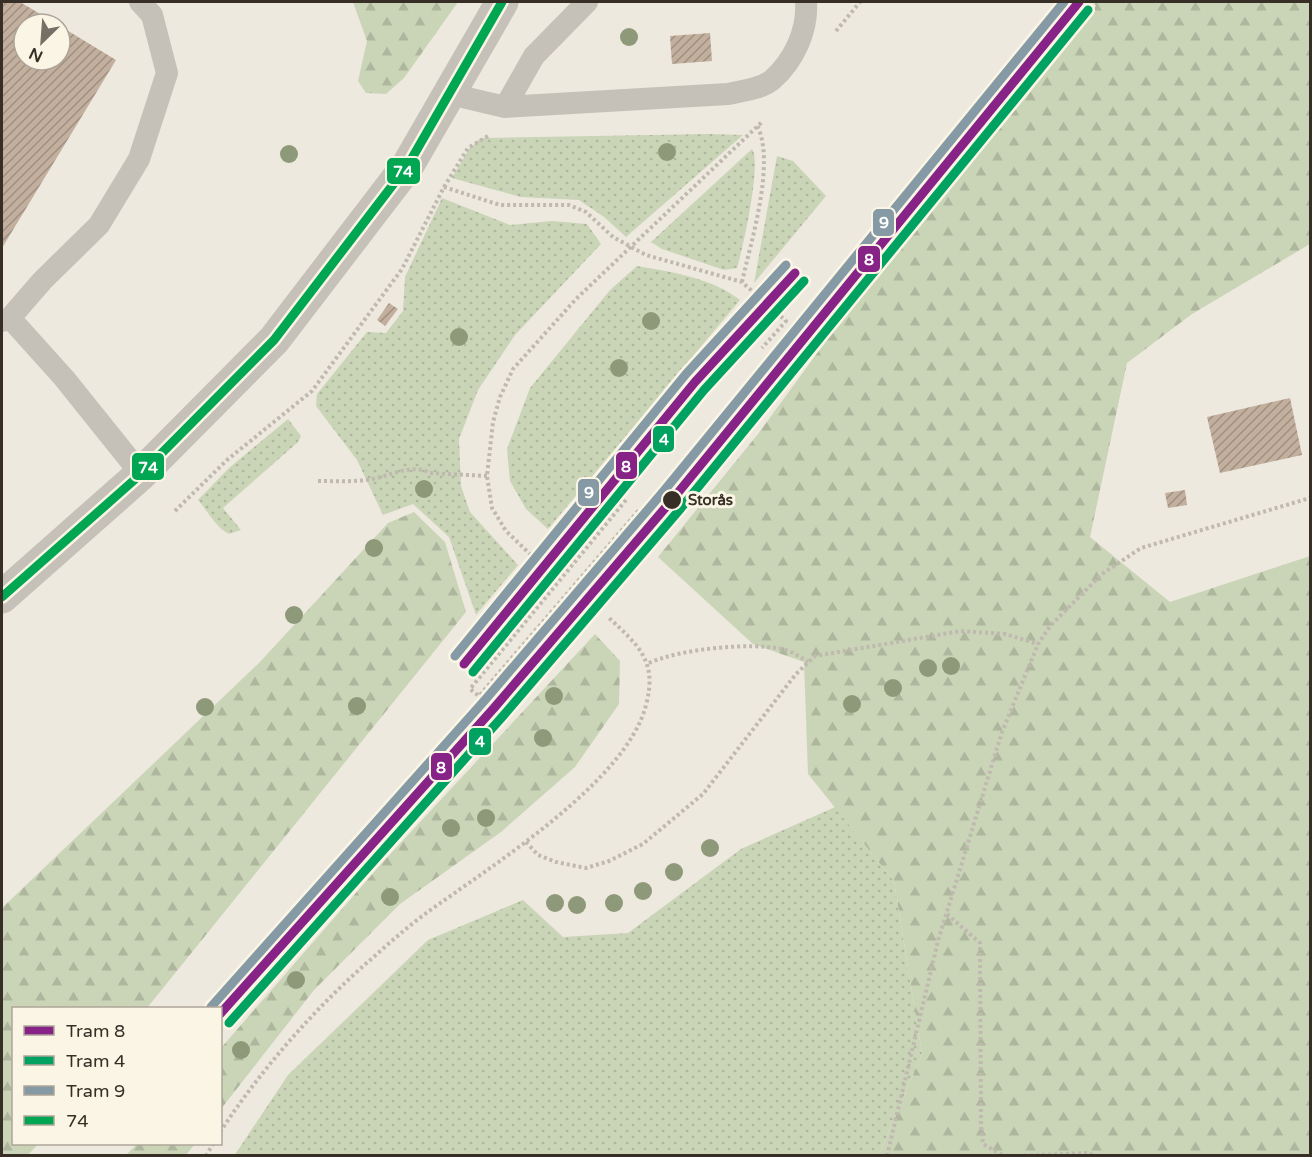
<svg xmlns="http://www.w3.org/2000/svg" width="1312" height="1157" viewBox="0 0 1312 1157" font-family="'Varela Round',sans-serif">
	<defs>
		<pattern id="grass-dots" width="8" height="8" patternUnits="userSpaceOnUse" patternTransform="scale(1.5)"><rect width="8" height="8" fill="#cad5b7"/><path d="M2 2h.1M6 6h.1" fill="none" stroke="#aeb79d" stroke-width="1.8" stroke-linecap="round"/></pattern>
		<pattern id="forest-firs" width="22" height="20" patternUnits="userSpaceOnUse" patternTransform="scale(1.5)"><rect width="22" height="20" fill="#cad5b7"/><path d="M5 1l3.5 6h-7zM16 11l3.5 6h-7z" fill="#aeb79d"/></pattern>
		<pattern id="building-hatch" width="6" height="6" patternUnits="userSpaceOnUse" patternTransform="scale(1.5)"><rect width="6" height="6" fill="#c3af9e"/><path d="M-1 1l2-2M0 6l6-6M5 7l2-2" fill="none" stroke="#9f8f81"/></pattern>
	</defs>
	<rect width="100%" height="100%" fill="#eee9de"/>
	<path fill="url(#grass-dots)" d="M708 134 743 135 626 237 604 217 579 200 521 197 452 178 469 149 481 138Z
		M752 149C762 161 743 249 737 268L724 270 662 249 651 242Z
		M777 156 793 161 826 196 754 283Z
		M442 198 510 225 552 221 587 224 601 244 515 335 478 390 459 439 461 486 470 512 518 565 476 615 449 537 413 504 383 515 357 460 316 406 317 394 367 332 386 333 403 311 405 277Z
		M637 266C672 272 712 278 740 300L548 529 526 509 510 481 507 449 530 388 610 290Z
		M288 419 301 436 298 442 223 508 241 530 229 534C214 526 209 512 198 500L229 468Z
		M835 807 894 881 922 1054 879 1155 234 1156 288 1075 428 940 523 900 563 937 628 933 741 849Z"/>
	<path fill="url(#forest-firs)" d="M353 2H458L404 78 386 94 366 93 358 81 367 41Z
		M1093 2H1310V244L1192 314 1127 363 1090 537 1170 602 1310 556V1155H879L922 1054 894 881 808 774 804 662 753 644 658 557 758 434 872 278 1096 6Z
		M414 512 445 542 466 612 147 1008H14V1144H38L28 1155H2V908L259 663 388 523Z
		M595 634 620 661 619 704 575 767 501 832 400 904 314 990 221 1109V1048L382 863Z
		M137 1144H195L186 1155H126Z"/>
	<path fill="url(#building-hatch)" d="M2 2H20L57 24H24V60H60V26L116 60 2 248Z
		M710 33 712 61 672 64 670 36Z
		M389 303 398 309 385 326 377 320Z
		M1290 398 1302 455 1220 473 1207 417Z
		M1185 490 1187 505 1168 508 1165 493Z"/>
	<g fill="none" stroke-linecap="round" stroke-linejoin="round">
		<path stroke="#bfb9b0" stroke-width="4" stroke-dasharray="3 3" stroke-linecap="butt" d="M836 31 860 2
			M444 187 468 148 488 136
			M742 282C751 241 776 163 757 125
			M318 481C334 481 350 482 366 480 387 478 411 462 430 473L487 476
			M626 500 470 689 479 696 639 510
			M175 511 227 460 312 391 402 269 444 187 500 205H569L586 212 613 237 646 255 742 282 786 321 762 348
			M531 555 506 531 492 508 487 476 493 422 500 397 513 369 576 299 763 121
			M649 663C680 649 749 642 782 649 792 651 800 657 808 662
			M526 842 538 855 556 862 586 868 609 861 643 844 703 794 796 674 815 656 961 631 1005 634 1038 644
			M947 914 980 943 981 1125 983 1144 1004 1156
			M220 1132C261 1070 313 1010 369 961 387 945 405 929 425 914 488 868 627 782 646 705 658 661 638 645 608 617
			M206 1156 213 1144
			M887 1156 938 941 1002 732 1038 644 1051 625 1102 574 1141 548 1310 498
			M1018 1156 1087 1153 1096 1156"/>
		<path stroke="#c6c1b8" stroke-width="22" d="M450 94 505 107 728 94C742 91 761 89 772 80 794 61 808 30 806 2
			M505 107 534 56 587 2
			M10 318 64 378 141 474
			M2 321 10 318 42 281 99 225 139 159 167 73 152 15 140 2"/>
		<path stroke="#c6c1b8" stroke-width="33" d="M2 597 141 474 274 340 408 165 502 2"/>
		<g stroke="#fbf5e5" stroke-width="14">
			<path id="bus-1" d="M2 597 141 474 274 340 408 165 502 2"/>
		</g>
		<use href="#bus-1" stroke="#00a651" stroke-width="9"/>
		<g stroke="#fbf5e5" stroke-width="14">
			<path id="tram-1" d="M464 664 695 382 795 273
				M220 1014 494 708 672 500 1079 2"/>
		</g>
		<g stroke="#fbf5e5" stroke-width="14">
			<path id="tram-2" d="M473 672 704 390 804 281
				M229 1023 503 716 681 508 1088 10"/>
		</g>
		<g stroke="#fbf5e5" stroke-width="14">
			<path id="tram-3" d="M455 656 686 374 786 265
				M211 1007 485 700 663 492 1064 2"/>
		</g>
		<use href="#tram-1" stroke="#872387" stroke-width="9"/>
		<use href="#tram-2" stroke="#00a261" stroke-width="9"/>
		<use href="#tram-3" stroke="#859aa4" stroke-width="9"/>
	</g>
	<g fill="#8d9979">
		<circle cx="629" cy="37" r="9"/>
		<circle cx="667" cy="152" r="9"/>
		<circle cx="289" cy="154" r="9"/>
		<circle cx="651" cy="321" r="9"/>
		<circle cx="459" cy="337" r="9"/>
		<circle cx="619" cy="368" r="9"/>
		<circle cx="424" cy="489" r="9"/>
		<circle cx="374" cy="548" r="9"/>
		<circle cx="294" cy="615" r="9"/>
		<circle cx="951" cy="666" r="9"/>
		<circle cx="928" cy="668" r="9"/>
		<circle cx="893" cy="688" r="9"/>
		<circle cx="554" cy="696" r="9"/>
		<circle cx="852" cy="704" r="9"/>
		<circle cx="357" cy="706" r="9"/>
		<circle cx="205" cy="707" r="9"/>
		<circle cx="543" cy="738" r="9"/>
		<circle cx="486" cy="818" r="9"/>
		<circle cx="451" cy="828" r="9"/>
		<circle cx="710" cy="848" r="9"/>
		<circle cx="674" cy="872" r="9"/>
		<circle cx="643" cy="891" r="9"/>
		<circle cx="390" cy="897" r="9"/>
		<circle cx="555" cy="903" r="9"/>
		<circle cx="614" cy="903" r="9"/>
		<circle cx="577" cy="905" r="9"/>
		<circle cx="296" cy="980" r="9"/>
		<circle cx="241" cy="1050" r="9"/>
	</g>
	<circle fill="#372e26" stroke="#fbf5e5" stroke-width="2" cx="672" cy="500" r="10"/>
	<g text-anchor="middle" stroke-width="6" stroke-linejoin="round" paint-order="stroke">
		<g font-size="15" font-weight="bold" fill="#372e26" stroke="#fbf5e5" text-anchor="start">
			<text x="688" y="505">Storås</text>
		</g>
	</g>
	<g stroke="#fbf5e5" stroke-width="2">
		<rect x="386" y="157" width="35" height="28" rx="6" fill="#00a651"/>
		<rect x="872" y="208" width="23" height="29" rx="6" fill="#859aa4"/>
		<rect x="857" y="245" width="24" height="28" rx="6" fill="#872387"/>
		<rect x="652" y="425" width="23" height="28" rx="6" fill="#00a261"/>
		<rect x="615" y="451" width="23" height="29" rx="6" fill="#872387"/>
		<rect x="131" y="452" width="34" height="29" rx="6" fill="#00a651"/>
		<rect x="577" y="478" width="23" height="29" rx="6" fill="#859aa4"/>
		<rect x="468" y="727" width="24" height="29" rx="6" fill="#00a261"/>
		<rect x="430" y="752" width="23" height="29" rx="6" fill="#872387"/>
	</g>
	<g font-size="16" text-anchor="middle" font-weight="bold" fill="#fff">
		<text x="403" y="177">74</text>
		<text x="884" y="228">9</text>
		<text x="869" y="265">8</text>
		<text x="664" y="445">4</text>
		<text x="626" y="472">8</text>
		<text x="148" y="473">74</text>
		<text x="589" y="498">9</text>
		<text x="480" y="747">4</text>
		<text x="441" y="773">8</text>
	</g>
	<rect width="1312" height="1157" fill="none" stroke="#372e26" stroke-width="6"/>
	<rect x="12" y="1007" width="210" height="138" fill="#fbf5e5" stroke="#ada599" stroke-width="1.5"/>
	<rect x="24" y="1026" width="30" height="9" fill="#872387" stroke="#ada599" stroke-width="1.5"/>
	<text x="66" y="1037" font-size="18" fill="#372e26">Tram 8</text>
	<rect x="24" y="1056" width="30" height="9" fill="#00a261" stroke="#ada599" stroke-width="1.5"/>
	<text x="66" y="1067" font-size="18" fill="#372e26">Tram 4</text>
	<rect x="24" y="1086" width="30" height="9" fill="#859aa4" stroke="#ada599" stroke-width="1.5"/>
	<text x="66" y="1097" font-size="18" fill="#372e26">Tram 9</text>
	<rect x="24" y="1116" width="30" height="9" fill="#00a651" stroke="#ada599" stroke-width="1.5"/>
	<text x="66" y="1127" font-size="18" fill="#372e26">74</text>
	<g transform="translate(42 42) rotate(205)"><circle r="28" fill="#fbf5e5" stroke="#ada599" stroke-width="1.5"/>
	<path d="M0-4.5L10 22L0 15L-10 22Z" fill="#776f66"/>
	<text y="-9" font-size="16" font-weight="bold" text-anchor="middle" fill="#372e26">N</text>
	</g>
</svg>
